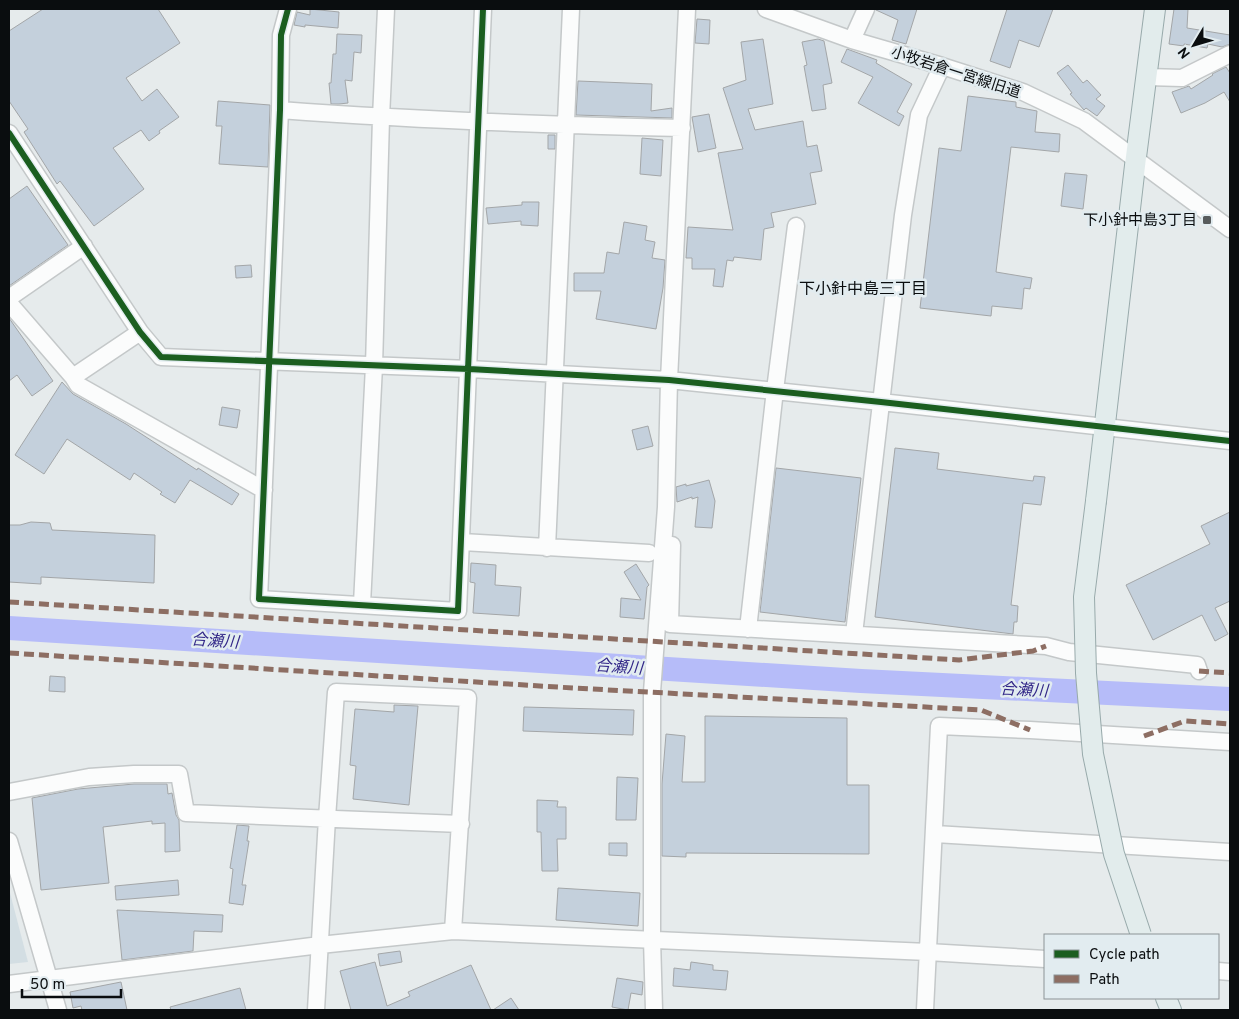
<svg xmlns="http://www.w3.org/2000/svg" width="1239" height="1019" viewBox="0 0 1239 1019" font-family="Overpass,'Noto Sans JP',sans-serif">
	<rect width="100%" height="100%" fill="#e6ebec"/>
	<path fill="#d3dee3" d="M9 889 28 962 9 964Z"/>
	<g fill="none" stroke-linecap="round" stroke-linejoin="round">
		<path stroke="#b6bcf9" stroke-width="24" d="M9 628 861 681 1230 699"/>
	</g>
	<path fill="#c4d0dc" stroke="#a3a6a8" d="M43 9H158L180 43 126 78 142 101 157 89 179 117 159 131 160 133 149 141 141 130 113 148 144 189 94 226 60 181 57 184 24 132 28 129 9 101V31Z
		M310 9 339 12 338 28 305 25V27L294 25 297 12 310 15Z
		M876 9H917L906 44 892 40 898 20 876 10Z
		M1007 9H1053L1039 47 1019 40 1010 68 990 61Z
		M1174 9H1188L1187 28 1230 35V44L1222 47 1208 44 1207 48 1184 44V46L1169 44Z
		M697 19 710 20 709 44 695 43Z
		M337 34 362 35 361 53 354 52 352 81 345 80 348 103 339 104H331L329 83H331L333 54H336Z
		M763 39 773 104 748 109 755 130 803 121 807 147 817 145 822 171 810 173 816 204 771 213 774 227 764 229 761 260 734 257 733 261 727 260 723 287 713 286 715 269H692V258H686L688 227 733 230 718 153 743 149 723 88 746 80 741 42Z
		M818 39 824 41 832 83 823 85 826 109 812 111 804 66 807 65 802 42Z
		M847 49 877 60 876 63 912 84 897 112 904 116 899 126 858 103 873 77 841 62Z
		M1068 65 1083 83 1087 80 1101 95 1096 99 1105 106 1097 116 1086 108 1084 110 1070 94 1072 93 1057 73Z
		M1226 67 1230 73V102L1224 92 1205 103 1181 113 1172 92 1189 86 1191 89 1213 75 1212 74Z
		M578 81 652 84 651 111 672 108V118L576 115Z
		M968 96 1016 102V107L1037 111 1035 132 1060 134 1059 152 1011 147 996 272 1032 278 1030 289 1024 288 1022 309 992 306 991 316 920 308 939 148 961 151Z
		M218 101 270 105 268 167 219 164 222 126H216Z
		M709 114 716 148 698 152 692 117Z
		M548 135H555V149H548Z
		M642 138 663 140 661 176 640 174Z
		M1065 173 1087 175 1083 209 1061 206Z
		M27 186 68 245 9 286V199Z
		M522 202H539L538 226 521 225V221L488 224 486 208 522 205Z
		M624 222 647 226 645 240 655 242 652 258 665 260 663 288 656 329 596 319 601 291H574V273H604L607 252 619 254Z
		M251 265 252 277 236 278 235 266Z
		M9 318 53 381 32 396 17 375 9 381Z
		M62 382 73 394 126 424 197 470 198 468 239 494 232 505 190 480 175 503 160 494 162 492 134 473 130 480 67 439 44 474 15 455Z
		M222 407 240 410 237 428 219 425Z
		M648 426 653 446 637 450 632 430Z
		M895 448 939 453 937 469 1033 481 1034 476 1045 477 1041 505 1023 503 1011 605 1018 606 1017 622H1014L1013 634 875 617Z
		M776 468 861 478 845 622 760 612Z
		M709 480 715 501 712 528 695 527 698 497 692 499V497L677 502 676 487 686 484V486Z
		M1230 512V601L1215 608 1228 634 1215 641 1202 615 1153 640 1126 585 1210 544 1201 526Z
		M31 522 50 523 52 530 155 535 154 583 41 577V584L9 582V525H20Z
		M471 563 496 565 495 585 521 587 519 616 473 613 475 583 470 582Z
		M636 564 649 585 647 587 644 619 620 617 621 598 641 600 624 572Z
		M50 676 65 677V692L49 691Z
		M394 705 418 706 409 805 353 799 356 766 350 765 355 709 394 712Z
		M524 707 634 710 633 735 523 731Z
		M705 716 847 718V785H869V854L686 853V857L662 856V784L666 734 685 736 682 782H705Z
		M617 777 638 778 636 820H616Z
		M134 784H167L168 794 172 793 176 815 179 820 180 851 165 852V823L152 824V821L103 827 109 883 41 890 32 798 78 789Z
		M537 800 558 801 557 807H566V839H557L558 871H542L541 832H537Z
		M237 825 249 826 247 841H249L242 885H246L243 905 229 903 233 869 230 868Z
		M609 843H627V856L609 855Z
		M178 880 179 895 116 900 115 886Z
		M558 888 640 893 638 926 556 920Z
		M117 910 223 915 222 932 194 931 193 951 122 960Z
		M400 951 402 962 380 966 378 954Z
		M375 962 387 1006 410 996 408 992 471 965 491 1010H351L340 971Z
		M691 962 713 965V970L728 971 726 990 673 986 674 968 690 970Z
		M617 978 643 982 642 995 631 993 628 1010 612 1007Z
		M121 982 127 1010H82L81 1006 73 1008 70 992Z
		M240 988 246 1010H171L170 1007Z
		M511 998 519 1010H493Z"/>
	<g fill="none" stroke-linecap="round" stroke-linejoin="round">
		<g stroke="#c4c8c9" stroke-width="19">
			<path id="minor" d="M288 9 281 35 280 110 259 599 458 611 483 9
				M766 9 852 40 942 66 1023 92 1084 121 1230 229
				M852 40 866 9
				M1147 77 1182 78 1230 54
				M280 110C414 120 548 125 682 128
				M9 133 140 332 161 357 469 369 669 380 881 402 1230 441
				M9 298 84 246
				M9 303 73 377 78 385 264 490
				M73 377 140 332
				M462 542 649 553
				M672 545 670 624 1046 646 1069 652 1197 665 1199 671
				M547 548 571 9
				M362 604 374 366 381 118 386 9
				M748 629 775 390 796 226
				M854 634 903 215 919 115 942 66
				M9 792 89 777 134 774H179L186 813 461 824
				M935 834 1230 852
				M9 841 58 1010
				M1218 971 1230 972
				M9 984 320 945 453 931 928 952 1045 959
				M316 1010 327 818 336 692 468 698 453 931
				M654 1010 652 939V692L666 507 669 380 687 9
				M925 1010 939 726 1030 730 1230 742"/>
		</g>
		<g stroke="#98aaab" stroke-width="22">
			<path id="major" d="M1096 501 1136 157 1155 9
				M1166 998 1171 1010"/>
		</g>
		<use href="#minor" stroke="#fbfcfc" stroke-width="16"/>
		<use href="#major" stroke="#e2ecec" stroke-width="20"/>
		<g stroke="#98aaab" stroke-width="22" stroke-linecap="butt">
			<path id="major-bridge" d="M1096 501 1084 597 1086 673 1093 754 1114 854 1141 935"/>
		</g>
		<use href="#major-bridge" stroke="#e2ecec" stroke-width="20"/>
		<path stroke="#8d6e63" stroke-width="5" stroke-dasharray="10 5" stroke-linecap="butt" d="M9 602 959 660 1033 651 1046 646
			M9 653 573 688 981 710 1030 730
			M1199 671 1230 673
			M1144 736 1185 721 1230 724"/>
		<g stroke="#e2ecf0" stroke-width="9">
			<path id="cycleway" d="M288 9 281 35 280 110 259 599 458 611 483 9
				M9 133 140 332 161 357 469 369 669 380 881 402 1230 441"/>
		</g>
		<use href="#cycleway" stroke="#1b5e20" stroke-width="6"/>
	</g>
	<rect fill="#575b5c" stroke="#e2ecf0" stroke-width="2" x="1202" y="215" width="10" height="10" rx="2.5"/>
	<g text-anchor="middle" stroke-width="5" stroke-linejoin="round" paint-order="stroke">
		<g font-size="15" fill="#0a0d0f" stroke="#e2ecf0">
			<text transform="translate(956 72) rotate(18)" y="5">小牧岩倉一宮線旧道</text>
		</g>
		<g font-size="15" fill="#0a0d0f" stroke="#e2ecf0" text-anchor="end">
			<text x="1197" y="225">下小針中島3丁目</text>
		</g>
		<g font-size="16" fill="#0a0d0f" stroke="#e2ecf0">
			<text x="863" y="294">下小針中島三丁目</text>
		</g>
		<g font-size="16" font-style="italic" fill="#322788" stroke="#e2ecf0">
			<text transform="translate(215 640) rotate(4)" y="6">合瀬川</text>
			<text transform="translate(619 666) rotate(4)" y="6">合瀬川</text>
			<text transform="translate(1024 689) rotate(3)" y="6">合瀬川</text>
		</g>
	</g>
	<rect width="1239" height="1019" fill="none" stroke="#0a0d0f" stroke-width="20"/>
	<rect x="1044" y="934" width="175" height="65" fill="#e2ecf0" stroke="#8c9396"/>
	<rect x="1054" y="950" width="25" height="8" fill="#1b5e20" stroke="#8c9396"/>
	<text x="1089" y="959" font-size="15" fill="#0a0d0f">Cycle path</text>
	<rect x="1054" y="975" width="25" height="8" fill="#8d6e63" stroke="#8c9396"/>
	<text x="1089" y="984" font-size="15" fill="#0a0d0f">Path</text>
	<g transform="translate(1194 45) rotate(232)" stroke="#e2ecf0" stroke-width="4" paint-order="stroke">
	<path d="M0-4L9 19L0 12L-9 19Z" fill="#0a0d0f"/>
	<text y="-8" font-size="14" font-weight="bold" text-anchor="middle" fill="#0a0d0f">N</text>
	</g>
	<path d="M22 989v8h99v-8" fill="none" stroke="#0a0d0f" stroke-width="2.5"/>
	<text x="30" y="989" font-size="15" fill="#0a0d0f" stroke="#e2ecf0" stroke-width="4" paint-order="stroke">50 m</text>
</svg>
